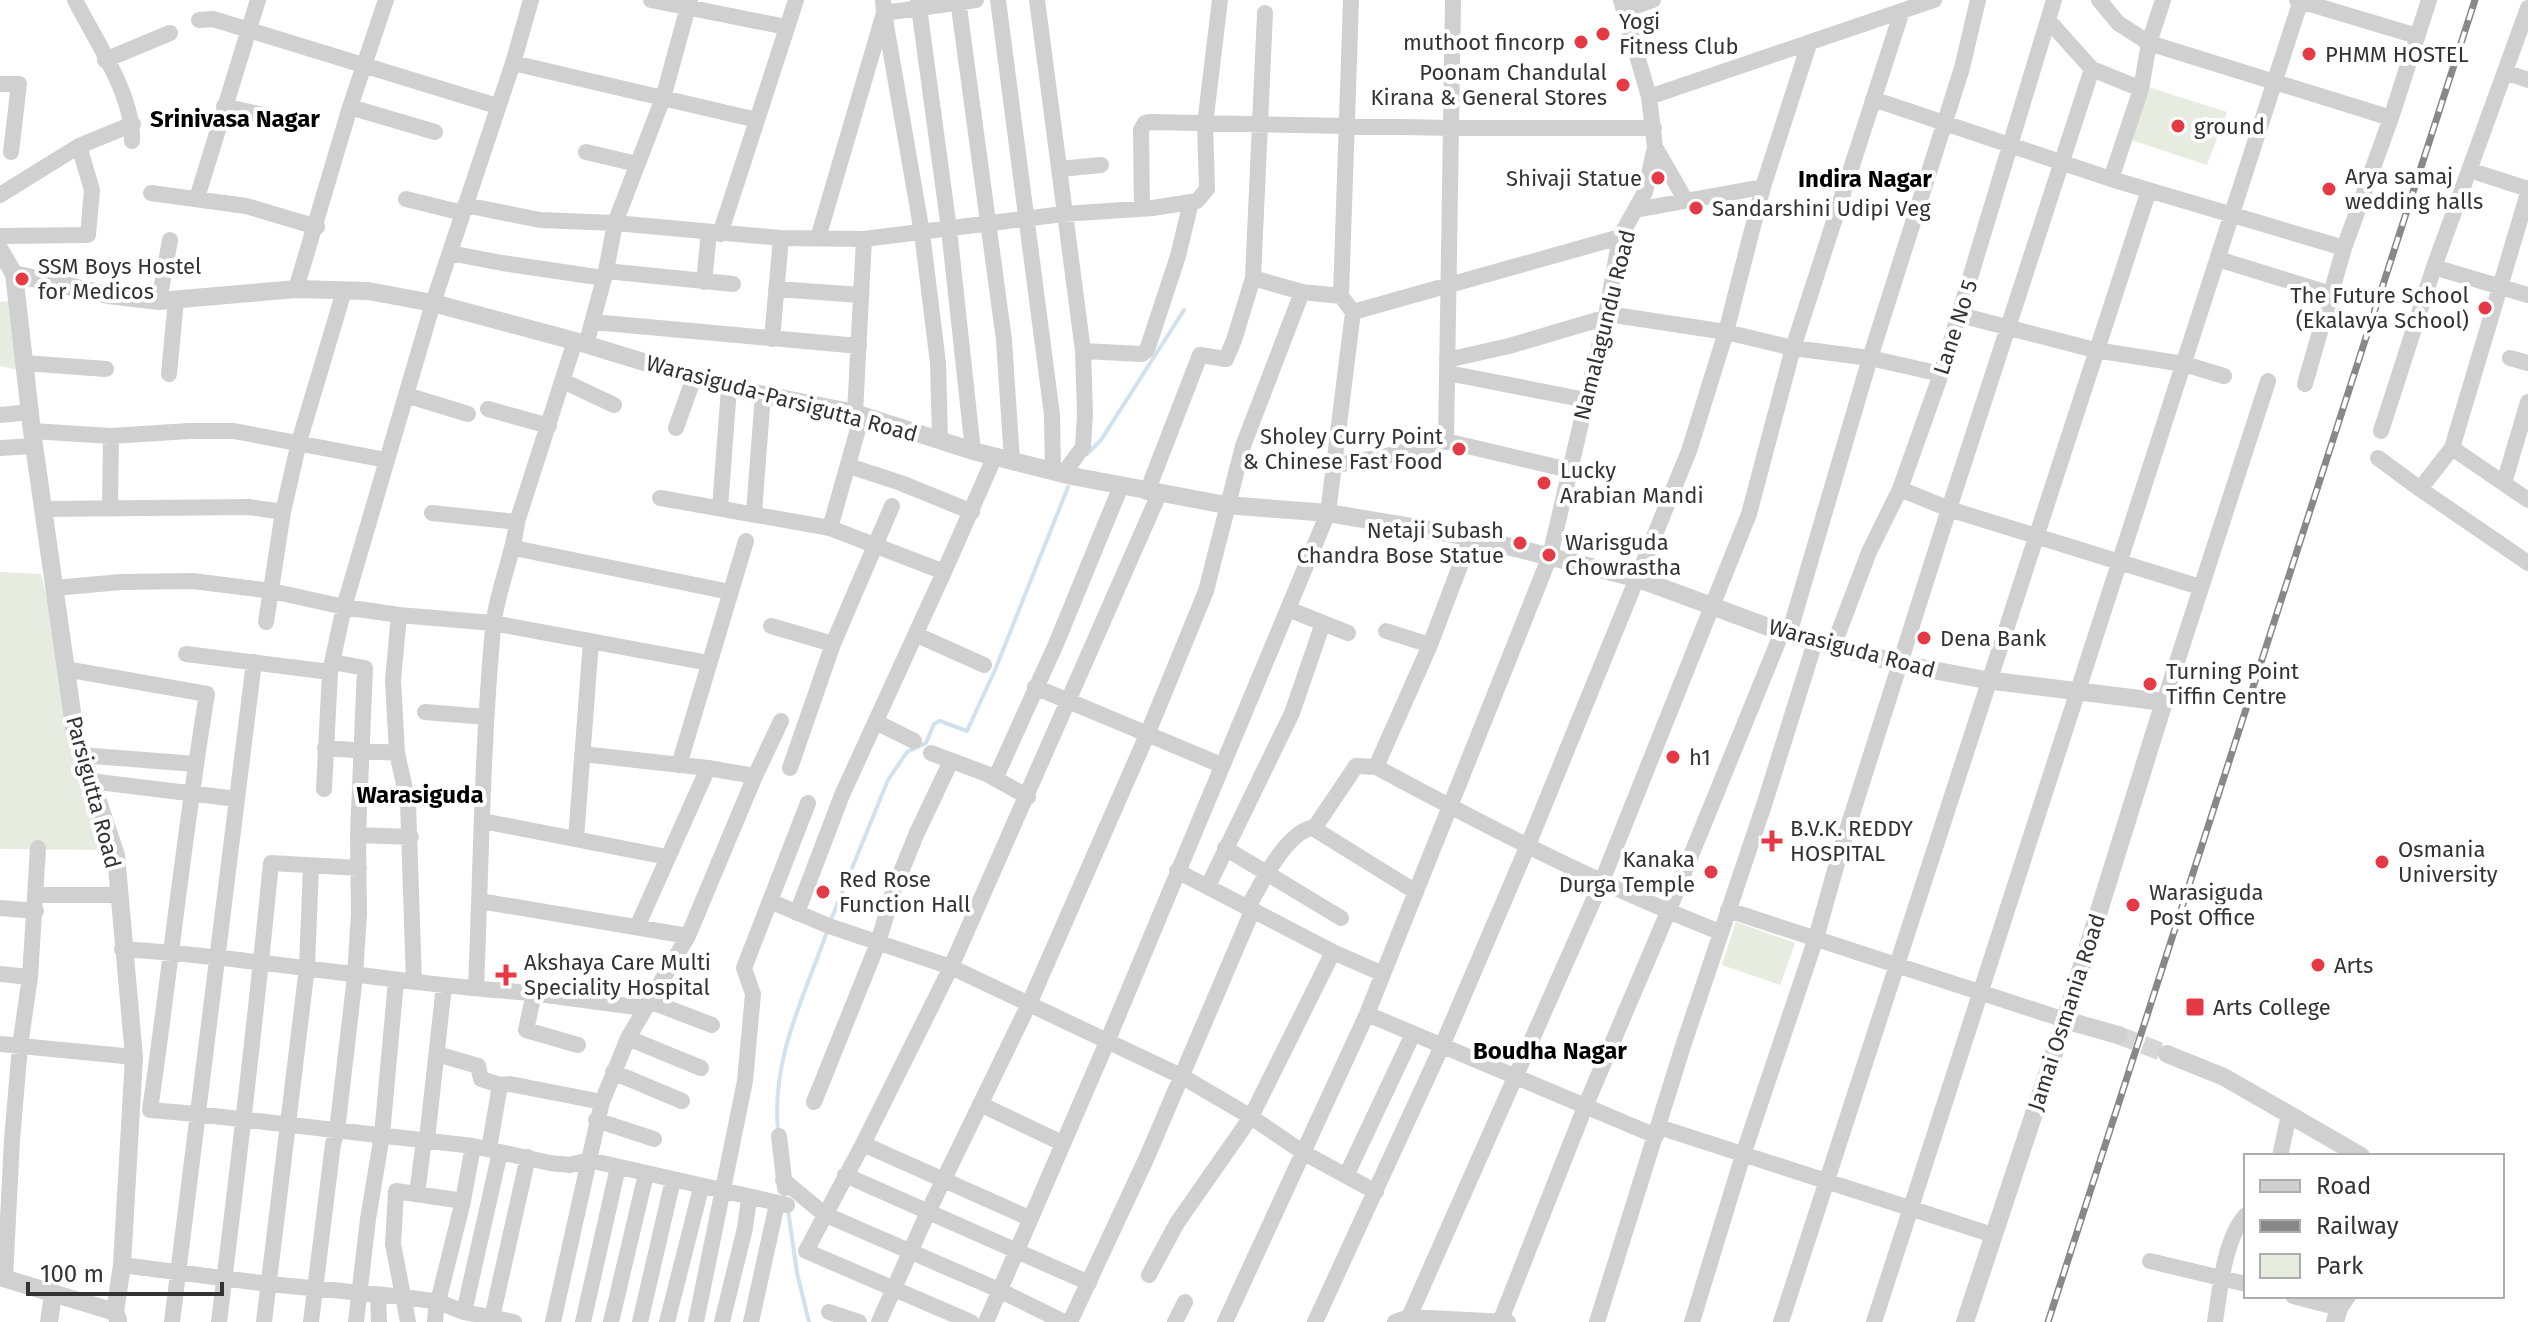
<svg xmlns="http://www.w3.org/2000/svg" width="2528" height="1322" viewBox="0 0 2528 1322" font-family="'Fira Sans',sans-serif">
	<rect width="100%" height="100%" fill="#fff"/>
	<path fill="#e6ecdf" d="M2148 87 2227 112 2207 165 2131 140Z
		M10 301 19 370 0 366V302Z
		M0 572 41 574 112 850 0 849Z
		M1736 922 1795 943 1780 985 1722 965Z"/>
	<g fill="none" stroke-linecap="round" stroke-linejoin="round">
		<path stroke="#cfe2ee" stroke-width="4" d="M1087 454 1101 440 1184 310
			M830 922 888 780 907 752 926 743 934 724 940 721 967 731 995 670 1068 487
			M778 1130C771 1060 804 996 827 932
			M788 1210 797 1273 809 1322"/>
		<path stroke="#d6d6d6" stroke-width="18" stroke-dasharray="18 9" stroke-linecap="butt" d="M2118 1035 2167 1054"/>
		<path stroke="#d0d0d0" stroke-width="16" d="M75 0C95 40 134 95 132 141
			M651 0 786 27
			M918 0 949 229 973 451
			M958 0 1004 340 1012 461
			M998 0 1052 415 1053 471
			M1037 0 1083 351 1085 414 1083 447 1064 473
			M1351 0 1341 296 1353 312
			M2099 0 2118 23 2149 43 2163 0
			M2297 0 2417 36
			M1624 10 1653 0
			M199 20 213 19 249 30 497 106
			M2048 20 2092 69
			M105 60 170 33
			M513 63 757 120
			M2505 72 2528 80
			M0 84H19L11 152
			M1649 97 1934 0
			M1873 99 2111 179 2344 248 2305 384
			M224 106 279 119
			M350 107 435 132
			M1655 147 1686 201
			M586 152 637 164
			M1059 169 1101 165
			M2469 170 2528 189
			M2111 179 2141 89 2149 43 2391 118
			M151 193 246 206 317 227
			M0 195 79 146 133 124
			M197 198 258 0
			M406 199 463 213
			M465 205 540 220 615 223 781 238 864 239 1063 214 1153 208 1197 201 1207 189 1205 124 1220 0
			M1142 208 1141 130 1145 123 1149 122 1452 128H1654
			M1635 210 1763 187
			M720 234 796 0
			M0 236 88 235 92 190 79 146
			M818 238 884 13 883 0
			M2344 248 2391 118 2429 0
			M450 253 502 263 604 278
			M2218 259 2331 294
			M2434 267 2528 295
			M606 271 733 284
			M1253 278 1302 292 1341 296
			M704 282 709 232
			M296 289 350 107 386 0
			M776 289 861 295
			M159 301 170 240
			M1960 315 2095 350 2184 364 2224 376
			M593 322 859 346
			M772 339 781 238
			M586 345 606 271 615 223 663 98 690 0
			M1083 351 1142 354 1147 350 1178 256 1191 202
			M2510 358 2528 363
			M1447 360 1509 346 1614 315 1726 332 1793 348 1870 358 1941 374
			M24 363 106 369
			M1448 373 1586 400
			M169 374 176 300
			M563 381 614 405
			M406 395 468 414
			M488 409 549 426
			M855 413 864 239
			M0 415 30 412
			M862 415 830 528 944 572 995 456
			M676 428 694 377
			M32 431 111 436 189 431H234L386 460
			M2381 431 2434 267 2528 8
			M940 439 938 363 922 233 884 13 976 0
			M1446 441 1453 0
			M0 448 34 446
			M2452 448 2528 500
			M2378 458 2420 489 2452 448 2528 193
			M849 466 901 483 972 512
			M1332 466 1386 456 1446 441 1569 470
			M2504 483 2528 402
			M1900 489 1949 509 2200 587
			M2420 489 2528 563
			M1147 492 1200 355 1226 359 1234 340 1253 278 1265 13
			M660 498 830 528
			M110 508 111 436
			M720 508 729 388
			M43 509 249 507 283 512
			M432 513 517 522
			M754 513 763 394
			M1471 537 1430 645 1376 767C1488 827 1602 886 1720 932
			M514 548 730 592
			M55 588 121 582 193 581 272 591 344 607 399 615 493 623 709 663
			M1288 609 1348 633
			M399 615 393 680 397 753 408 802 414 982
			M266 622 283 512 299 442 344 291
			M771 626 833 644
			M1386 631 1430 645
			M1789 634 1870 358 1962 68 1978 0
			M917 635 984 665
			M1833 647 1869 552 1900 489 1941 374 2054 0
			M186 654 330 672
			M65 669 207 694C184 832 170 972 150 1110L197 1114 473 1146 463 1201 436 1310 435 1322
			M1035 687 1221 765
			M2164 702 2268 381
			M425 712 486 717
			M876 722 914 741
			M325 748 397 753
			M931 753 987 774 1028 797
			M582 754 708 768 755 776
			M81 755 195 764
			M679 765 746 541
			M1376 767 1356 766 1317 824 1316 830 1416 892
			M790 768 833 644 892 506
			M995 779 1056 644 1121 486
			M90 781 237 799
			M324 789 330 672 344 607 433 303 513 63 531 0
			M483 821 667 857
			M358 835 411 837
			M576 839 591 641
			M1225 848 1341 918
			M1177 871 1333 952 1383 974
			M1208 886 1292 713 1323 623
			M37 895H120
			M480 901 688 936
			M772 902 829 926 951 967 1183 1077 1251 1117 1304 1153 1376 1192
			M1248 907C1262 883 1287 829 1316 827
			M0 908 36 911
			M1728 910 2065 1020
			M797 913 842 795 944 572
			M637 927 708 768
			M122 949C260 958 396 984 534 993L526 1030 578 1045
			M0 974 30 977
			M476 988C481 868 482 748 493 628 496 592 513 558 517 522L575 341
			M523 992 636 1007 649 1001 712 1025
			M1367 1014 1656 1136
			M628 1038 701 1068
			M0 1044 134 1057
			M437 1054 478 1066 481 1079 500 1085 489 1149
			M613 1072 682 1101
			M500 1085 510 1084 602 1102
			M814 1102 878 943 893 892 916 835 951 761
			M980 1104 1062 1143
			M596 1120 654 1139
			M1659 1127 1993 1235
			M779 1136 785 1188
			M427 1139 444 986
			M863 1144 1029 1218
			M473 1146 550 1163 570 1165 589 1160 787 1205
			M2280 1156 2289 1115
			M845 1175 1089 1283
			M1346 1176 1413 1034
			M783 1180 824 1214 999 1290 1064 1322
			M417 1194 424 1140
			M2150 1261 2246 1284
			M122 1265 269 1284 405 1297 439 1302 464 1312 514 1322
			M1149 1275 1177 1223 1251 1117 1333 952
			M5 1278 12 1140 20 1046 30 977 38 848
			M378 1295 379 1322
			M2293 1296 2339 1308
			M464 1312 500 1152
			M829 1312 859 1322
			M1409 1317 1602 881 1749 514 1793 348 1902 11
			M172 1322 254 662
			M219 1322C238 1169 256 1016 271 863L359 868
			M264 1322 307 967 311 866
			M311 1322 333 1144 337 1131 355 976 359 913 358 835 365 668 332 662
			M356 1322 368 1219 382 1135 396 981
			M408 1322 393 1244 396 1191 463 1201
			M491 1322 528 1157
			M553 1322 602 1102 628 1038 688 936 755 776 781 721
			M583 1322 618 1167
			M611 1322 646 1174
			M640 1322 673 1180
			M667 1322 701 1188
			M696 1322 745 1081 753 994 744 968 808 803
			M722 1322 745 1228 749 1198
			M751 1322 777 1204
			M879 1322 928 1212 1029 1004 1147 735 1206 591 1243 446 1302 292
			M971 1322 806 1251 863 1144 951 967 1159 494
			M986 1322 1107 1042 1328 513 1353 312 1620 237
			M1070 1322 1147 1157 1253 909
			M1175 1322 1185 1302
			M1225 1322 1367 1014 1550 556 1606 316 1620 237 1645 192 1655 147 1649 97 1621 0
			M1315 1322 1442 1046 1528 845 1689 451 1726 332 1763 187 1809 44
			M1395 1322 1409 1317 1508 1322
			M1500 1322 1585 1107 1668 912 1782 632
			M1597 1322 1683 1046 1765 802 1815 642
			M1692 1322 1743 1155 1816 938 1841 849 1949 509 2092 69 2141 89
			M1781 1322C1904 945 2023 567 2149 190
			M1874 1322 2301 0
			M2215 1322C2220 1290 2224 1239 2246 1215"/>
		<path stroke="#d0d0d0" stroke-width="18" d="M0 250 14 274 32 431 75 733 116 855 134 1057 122 1265 115 1312
			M14 274 108 295 159 301 296 289 368 291 433 303 575 341 729 388 855 413 973 451 1072 476 1226 505 1328 513 1471 537 1636 578 1782 632 1901 664 1986 680 2164 702 2065 1020 1965 1322
			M2065 1020 2118 1035
			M2167 1054 2224 1077 2361 1156
			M0 1277 115 1312 118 1320
			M49 1322 53 1295
			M2335 1322 2339 1308 2347 1296"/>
		<g stroke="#888" stroke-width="7">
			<path id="rail" d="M2048 1322 2475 0"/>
		</g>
		<use href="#rail" stroke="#fff" stroke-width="4" stroke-dasharray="12" stroke-linecap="butt"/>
	</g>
	<g fill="#e63946" stroke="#fff" stroke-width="3">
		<circle cx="1603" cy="34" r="8"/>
		<circle cx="1581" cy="42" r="8"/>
		<circle cx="2309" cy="54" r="8"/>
		<circle cx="1623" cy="85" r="8"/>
		<circle cx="2178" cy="126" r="8"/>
		<circle cx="1658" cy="178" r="8"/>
		<circle cx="2329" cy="189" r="8"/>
		<circle cx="1696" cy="208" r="8"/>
		<circle cx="22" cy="279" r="8"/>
		<circle cx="2485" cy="308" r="8"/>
		<circle cx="1459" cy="449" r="8"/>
		<circle cx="1544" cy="483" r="8"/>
		<circle cx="1520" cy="543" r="8"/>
		<circle cx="1549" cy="555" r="8"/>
		<circle cx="1924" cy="638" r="8"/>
		<circle cx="2150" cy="684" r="8"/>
		<circle cx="1673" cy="757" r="8"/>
		<path d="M1768 829h8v8h8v8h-8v8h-8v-8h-8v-8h8z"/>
		<circle cx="2382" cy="862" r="8"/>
		<circle cx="1711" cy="872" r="8"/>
		<circle cx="823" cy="892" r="8"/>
		<circle cx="2133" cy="905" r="8"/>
		<circle cx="2318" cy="965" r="8"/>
		<path d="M502 963h8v8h8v8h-8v8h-8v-8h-8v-8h8z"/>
		<rect x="2185" y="997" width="20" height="20" rx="4"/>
	</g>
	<g text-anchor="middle" stroke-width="8" stroke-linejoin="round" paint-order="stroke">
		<g font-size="22" fill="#333" stroke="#fff" text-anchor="start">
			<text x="1619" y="29">Yogi<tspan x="1619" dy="25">Fitness Club</tspan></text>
			<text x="1565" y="50" text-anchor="end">muthoot fincorp</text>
			<text x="2325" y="62">PHMM HOSTEL</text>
			<text x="1607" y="80" text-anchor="end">Poonam Chandulal<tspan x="1607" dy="25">Kirana &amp; General Stores</tspan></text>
			<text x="2194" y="134">ground</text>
			<text x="2345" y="184">Arya samaj<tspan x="2345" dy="25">wedding halls</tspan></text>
			<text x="1642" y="186" text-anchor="end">Shivaji Statue</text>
			<text x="1712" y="216">Sandarshini Udipi Veg</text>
			<text x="38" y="274">SSM Boys Hostel<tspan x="38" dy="25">for Medicos</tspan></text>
			<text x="2469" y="303" text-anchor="end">The Future School<tspan x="2469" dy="25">(Ekalavya School)</tspan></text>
			<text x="1443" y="444" text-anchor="end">Sholey Curry Point<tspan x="1443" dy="25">&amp; Chinese Fast Food</tspan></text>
			<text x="1560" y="478">Lucky<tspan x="1560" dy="25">Arabian Mandi</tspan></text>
			<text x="1504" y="538" text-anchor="end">Netaji Subash<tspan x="1504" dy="25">Chandra Bose Statue</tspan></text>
			<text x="1565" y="550">Warisguda<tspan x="1565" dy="25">Chowrastha</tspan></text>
			<text x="1940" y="646">Dena Bank</text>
			<text x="2166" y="679">Turning Point<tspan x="2166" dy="25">Tiffin Centre</tspan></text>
			<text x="1689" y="765">h1</text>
			<text x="1790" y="836">B.V.K. REDDY<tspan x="1790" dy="25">HOSPITAL</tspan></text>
			<text x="2398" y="857">Osmania<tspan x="2398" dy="25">University</tspan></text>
			<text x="1695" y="867" text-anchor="end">Kanaka<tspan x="1695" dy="25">Durga Temple</tspan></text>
			<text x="839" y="887">Red Rose<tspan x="839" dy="25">Function Hall</tspan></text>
			<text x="2149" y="900">Warasiguda<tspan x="2149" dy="25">Post Office</tspan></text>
			<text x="524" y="970">Akshaya Care Multi<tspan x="524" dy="25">Speciality Hospital</tspan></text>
			<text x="2334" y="973">Arts</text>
			<text x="2213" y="1015">Arts College</text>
		</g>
		<g font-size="22" fill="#333" stroke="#fff">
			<text transform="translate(1604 325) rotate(-76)" y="8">Namalagundu Road</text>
			<text transform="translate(1955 327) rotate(-72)" y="8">Lane No 5</text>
			<text transform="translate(782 398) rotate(15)" y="8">Warasiguda-Parsigutta Road</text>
			<text transform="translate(1852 648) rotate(15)" y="8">Warasiguda Road</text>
			<text transform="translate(94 792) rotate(75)" y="8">Parsigutta Road</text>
			<text transform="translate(2066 1012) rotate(-72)" y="8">Jamai Osmania Road</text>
		</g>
		<g font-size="24" font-weight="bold" fill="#000" stroke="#fff">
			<text x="235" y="127">Srinivasa Nagar</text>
			<text x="1865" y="187">Indira Nagar</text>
			<text x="420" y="803">Warasiguda</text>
			<text x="1550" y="1059">Boudha Nagar</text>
		</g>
	</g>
	<rect x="2244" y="1154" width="260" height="144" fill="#ffffff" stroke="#adadad" stroke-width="2"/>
	<rect x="2260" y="1180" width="40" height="12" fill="#d0d0d0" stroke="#adadad" stroke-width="2"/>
	<text x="2316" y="1194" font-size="24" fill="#333333">Road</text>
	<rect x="2260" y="1220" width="40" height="12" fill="#888888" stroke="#adadad" stroke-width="2"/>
	<text x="2316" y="1234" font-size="24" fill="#333333">Railway</text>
	<rect x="2260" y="1254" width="40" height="24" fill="#e6ecdf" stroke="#adadad" stroke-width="2"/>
	<text x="2316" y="1274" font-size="24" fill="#333333">Park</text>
	<path d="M28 1282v12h194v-12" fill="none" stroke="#333333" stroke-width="4"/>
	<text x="40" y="1282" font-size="24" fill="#333333" stroke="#ffffff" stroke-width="6" paint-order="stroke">100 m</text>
</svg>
